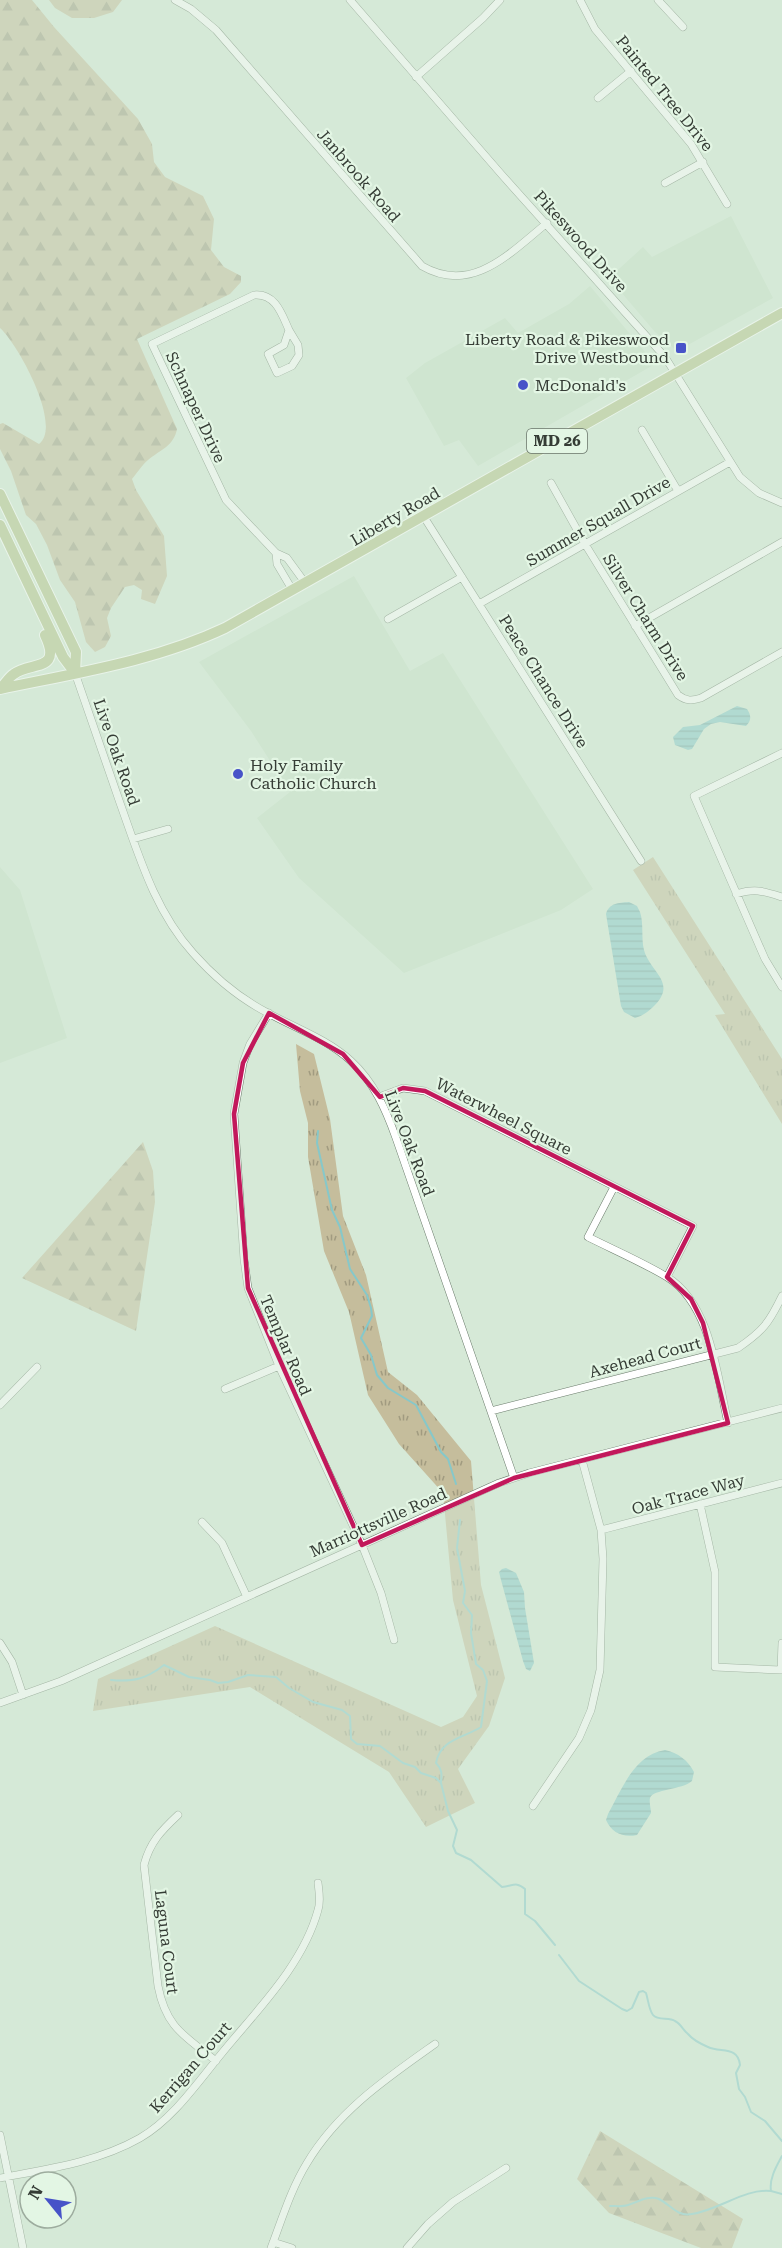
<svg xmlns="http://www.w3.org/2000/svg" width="782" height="2248" viewBox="0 0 782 2248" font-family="'Roboto Serif',serif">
	<defs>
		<pattern id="forest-firs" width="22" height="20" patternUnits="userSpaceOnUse" patternTransform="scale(1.5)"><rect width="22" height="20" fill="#c5bd9c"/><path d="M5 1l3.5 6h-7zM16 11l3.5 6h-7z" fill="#a19b80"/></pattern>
		<pattern id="park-tufts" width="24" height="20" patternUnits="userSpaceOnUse" patternTransform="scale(1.5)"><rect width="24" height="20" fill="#c5bd9c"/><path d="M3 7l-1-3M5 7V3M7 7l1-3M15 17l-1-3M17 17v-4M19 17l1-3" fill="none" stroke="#a19b80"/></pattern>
		<pattern id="water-rules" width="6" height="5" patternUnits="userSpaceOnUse" patternTransform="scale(1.5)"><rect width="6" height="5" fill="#86c8ca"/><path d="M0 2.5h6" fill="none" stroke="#6ea4a5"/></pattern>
	</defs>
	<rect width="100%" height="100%" fill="#d6e9d7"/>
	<path fill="#c7e0c8" d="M731 216 773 298 677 351 655 332 609 278 643 247 652 257Z
		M590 286 655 364 478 466 459 440 444 446 406 378 425 363 505 318 518 333 569 304Z
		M354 576 410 671 443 653 593 889 561 910 404 973 299 878 257 818 290 792 251 731 199 662Z
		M0 867 20 890 67 1038 0 1063Z"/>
	<path fill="url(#forest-firs)" d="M0 0H32L54 27 138 119 152 144 154 162 165 177 203 196 214 219 211 250 224 267 241 276V282L230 294 137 339 177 429C174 446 160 450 148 460 142 465 137 473 132 479L136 490 164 536 167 576 155 604 141 599 142 590 134 585 125 587 111 608 107 618 111 636 105 647 95 652 86 642 75 602 60 580 47 545 36 524 26 515 11 471 0 449V424L3 423 39 444C63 426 18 344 0 328Z
		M49 0H122L113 12 94 18H72L55 8Z
		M143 1142 153 1171 155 1202 136 1331 22 1278Z
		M600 2131 743 2219 732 2248H701L609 2213 577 2179Z"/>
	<path fill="url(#park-tufts)" d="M653 857 782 1059V1124L715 1015 725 1014 633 870Z
		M296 1044 314 1054 330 1119 343 1216 366 1275 388 1372 417 1395 471 1461 481 1585 505 1678 489 1726 458 1769 475 1803 426 1827 389 1772 250 1687 93 1711 98 1679 215 1626 441 1727 463 1717 477 1696 453 1600 443 1493 399 1444 368 1395 349 1312 324 1251 308 1157V1123L300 1091Z"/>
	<path fill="url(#water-rules)" d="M737 706 747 709C751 715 752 720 746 726L720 722 711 724 704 729 692 749 688 750 675 745 673 737 683 727 700 725Z
		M629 902 637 906 640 912C644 924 641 938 644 950 650 972 677 982 655 1005 649 1011 643 1016 635 1018L624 1012 621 1006 606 914C609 903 618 903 629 902Z
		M506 1568 516 1573 524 1592 525 1608 534 1663 530 1671 526 1669 523 1661 501 1580 499 1572 502 1569Z
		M665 1750C678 1753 688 1760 694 1772L692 1781C682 1790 653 1789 650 1798 649 1802 651 1809 651 1813L637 1835C623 1838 612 1833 606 1820L608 1814C622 1789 634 1755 665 1750Z"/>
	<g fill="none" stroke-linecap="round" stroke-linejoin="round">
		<path stroke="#86c8ca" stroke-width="2" d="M318 1131 317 1143 332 1210 340 1227 350 1269 367 1295 371 1308 372 1316 361 1338 371 1355 377 1375 388 1388 416 1405 441 1452 448 1459 456 1484
			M111 1680C134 1682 146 1679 164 1665L189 1677 210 1680 218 1683 228 1682 248 1675 276 1677 289 1688 313 1702 342 1710 350 1716 351 1739 357 1744 380 1746 403 1763 415 1767 421 1773 436 1778 441 1783 448 1811 457 1830 453 1846 456 1853 471 1860 502 1887C513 1886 516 1881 525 1889V1914L535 1921 555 1945
			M441 1782C442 1774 442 1769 436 1763 440 1739 464 1738 481 1727L487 1681 483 1670 476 1664 471 1633 472 1615 463 1603 465 1591 457 1548 460 1520
			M559 1955 579 1981 622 2009 627 2011 632 2008 639 1992 643 1991 646 1993C648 1999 649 2010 653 2015 658 2021 669 2017 675 2021 681 2024 683 2030 688 2034 693 2040 701 2044 708 2047 721 2053 738 2046 740 2065L736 2073 739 2089 745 2097 751 2112 765 2121 782 2141
			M782 2156C776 2167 769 2179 771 2191L782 2194
			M610 2206C616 2206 623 2207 628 2205 638 2202 648 2195 659 2199 671 2205 677 2217 692 2214 719 2210 745 2188 771 2191"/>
		<g stroke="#697a6a" stroke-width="8">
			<path id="street" d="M175 0 191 9 216 30 422 266C472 295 510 253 547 223
				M350 0 502 175 665 357 740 477 759 493 782 503
				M580 0 595 29 691 144 727 204
				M658 0 683 27
				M416 77 483 18 500 0
				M598 98 631 71
				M665 183 703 162
				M289 330 298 345 299 355 292 366 277 373 268 354 284 345 289 330C282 315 276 293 254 295L152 344 226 500 276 553 287 558 306 584
				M642 430 678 491
				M551 483 585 544 678 695C686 701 692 701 701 698L782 652
				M424 517 641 861
				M276 553 277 564 293 591
				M479 604 730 462
				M388 619 462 577
				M635 626 782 542
				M75 673C90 716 105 759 120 803 139 856 155 911 193 953 215 978 239 998 268 1013 295 1028 327 1039 351 1061 374 1082 386 1110 396 1138L514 1478
				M782 753 694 796 765 959 782 987
				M133 839 168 829
				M736 894C755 888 763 891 782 897
				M269 1013 250 1044 243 1063 234 1114 244 1259 248 1288 279 1366 362 1545 381 1593 394 1640
				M379 1097 403 1088 425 1091 693 1226 667 1277
				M614 1187 588 1237C614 1250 642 1262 667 1277 711 1304 717 1376 728 1423
				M225 1389 279 1366
				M0 1405 37 1367
				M491 1411 738 1348C763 1331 769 1323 782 1296
				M700 1504 715 1572V1667L781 1670 782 1643
				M202 1522 222 1543 247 1597
				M601 1530 782 1483
				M0 1643 12 1662 23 1695
				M0 1703 61 1681 499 1483 529 1473 782 1408
				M533 1806 579 1738 591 1710 600 1670 603 1559 601 1530 582 1460
				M178 1815C161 1831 150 1842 144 1865L158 1986C166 2028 185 2036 216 2061
				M0 2135 23 2248
				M0 2178C47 2169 98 2162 140 2138 173 2119 198 2082 222 2053 257 2010 303 1965 318 1910 321 1901 319 1892 318 1883
				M273 2242 292 2248
				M271 2248C282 2219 291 2189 307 2163 338 2111 387 2078 435 2044
				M407 2248 428 2224 453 2202 506 2168"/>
		</g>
		<g stroke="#fff" stroke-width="12">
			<path id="primary" d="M0 494 76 652 75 673
				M0 525 63 657 75 673
				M1 688C5 684 9 677 14 674 30 661 63 673 45 635
				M0 689C76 673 155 661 225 628L782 313"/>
		</g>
		<use href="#street" stroke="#fff" stroke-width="7"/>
		<use href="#primary" stroke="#b3c188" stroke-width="10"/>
	</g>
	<path d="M0 0H782V2248H0ZM269 1013 343 1054 380 1097 403 1088 425 1091 693 1226 667 1277 691 1299 703 1323 728 1423 514 1478 362 1545 248 1288 234 1114 243 1063Z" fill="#d6e9d7" fill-opacity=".55" fill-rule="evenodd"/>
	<path fill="none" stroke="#c2185b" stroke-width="4.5" stroke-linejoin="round" d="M269 1013 343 1054 380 1097 403 1088 425 1091 693 1226 667 1277 691 1299 703 1323 728 1423 514 1478 362 1545 248 1288 234 1114 243 1063Z"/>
	<g fill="#4753c8" stroke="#e3f6e4" stroke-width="2">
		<rect x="675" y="342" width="12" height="12" rx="3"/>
		<circle cx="523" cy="385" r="6"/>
		<circle cx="238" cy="774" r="6"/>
	</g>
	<g text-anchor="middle" stroke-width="4.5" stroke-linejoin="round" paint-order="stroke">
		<rect fill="#e3f6e4" stroke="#69746a" stroke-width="1.5" x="527" y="429" width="60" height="24" rx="4.5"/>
		<g font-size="15" font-weight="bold" fill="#353c35">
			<text x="557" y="446">MD 26</text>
		</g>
		<g font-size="16" fill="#353c35" stroke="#e3f6e4">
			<text transform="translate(665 93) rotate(51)" y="6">Painted Tree Drive</text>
			<text transform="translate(359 175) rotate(49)" y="6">Janbrook Road</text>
			<text transform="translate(581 241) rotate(48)" y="6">Pikeswood Drive</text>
			<text transform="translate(196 407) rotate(65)" y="6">Schnaper Drive</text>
			<text transform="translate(395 516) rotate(-30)" y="6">Liberty Road</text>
			<text transform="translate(598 521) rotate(-30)" y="6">Summer Squall Drive</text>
			<text transform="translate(646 617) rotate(58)" y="6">Silver Charm Drive</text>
			<text transform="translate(544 681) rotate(58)" y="6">Peace Chance Drive</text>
			<text transform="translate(117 752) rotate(71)" y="6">Live Oak Road</text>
			<text transform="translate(504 1116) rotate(27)" y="6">Waterwheel Square</text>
			<text transform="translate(410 1143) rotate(69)" y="6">Live Oak Road</text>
			<text transform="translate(286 1345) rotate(67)" y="6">Templar Road</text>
			<text transform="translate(645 1357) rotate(-15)" y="6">Axehead Court</text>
			<text transform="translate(688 1494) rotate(-15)" y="6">Oak Trace Way</text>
			<text transform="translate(378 1522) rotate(-24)" y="6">Marriottsville Road</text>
			<text transform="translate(167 1942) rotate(83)" y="6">Laguna Court</text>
			<text transform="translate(190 2067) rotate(-49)" y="6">Kerrigan Court</text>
		</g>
		<g font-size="16" fill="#353c35" stroke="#e3f6e4" text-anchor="start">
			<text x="669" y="345" text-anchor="end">Liberty Road &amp; Pikeswood<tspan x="669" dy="18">Drive Westbound</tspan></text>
			<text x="535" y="391">McDonald's</text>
			<text x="250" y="771">Holy Family<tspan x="250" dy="18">Catholic Church</tspan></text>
		</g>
	</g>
	<g transform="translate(48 2200) rotate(300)"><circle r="28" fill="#e3f6e4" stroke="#9dac9e" stroke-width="1.5"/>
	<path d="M0-4.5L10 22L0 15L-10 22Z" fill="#4753c8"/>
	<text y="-9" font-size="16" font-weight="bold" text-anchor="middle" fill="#353c35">N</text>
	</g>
</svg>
